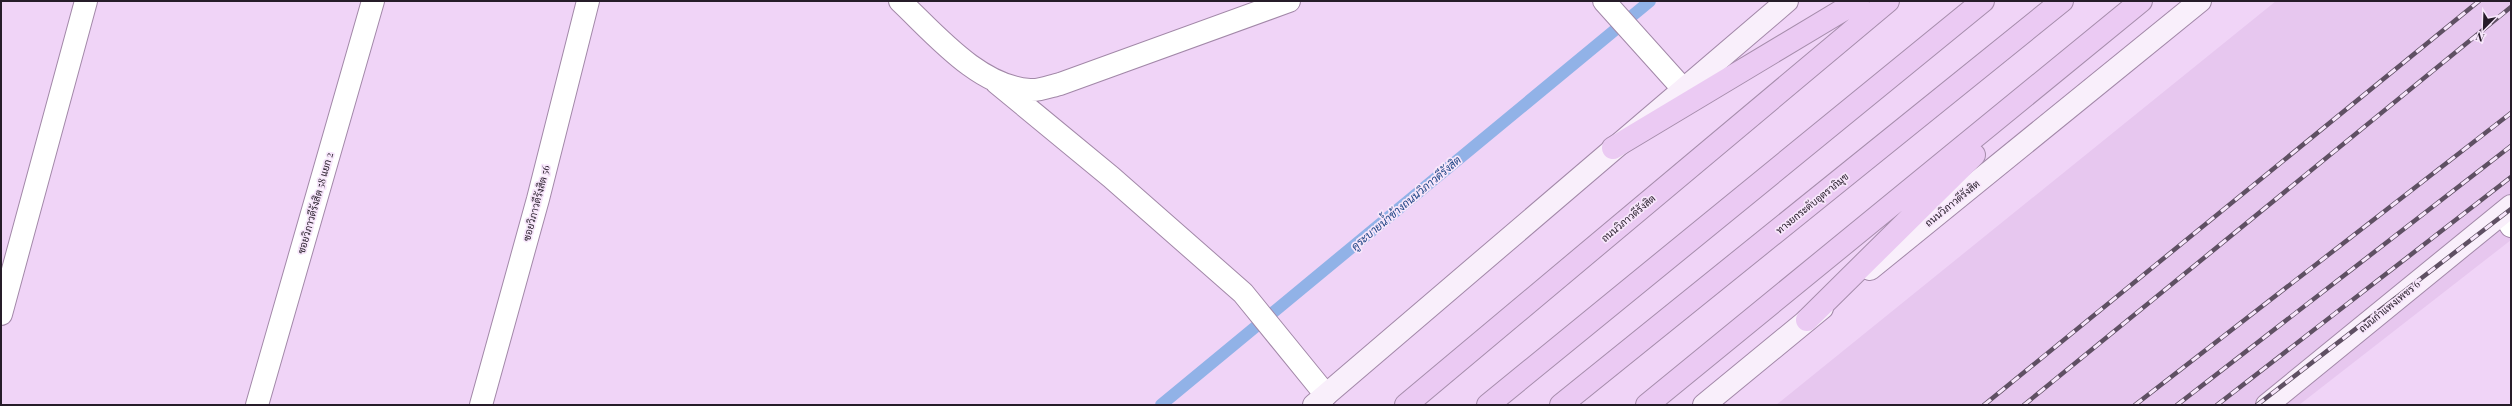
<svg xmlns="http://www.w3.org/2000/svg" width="2512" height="406" viewBox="0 0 2512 406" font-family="'Playfair Display',Sarabun,serif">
	<rect width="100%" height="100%" fill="#f0d4f7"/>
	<path fill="#e7c7ef" d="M2276 1H2511V240L2299 405H1776Z"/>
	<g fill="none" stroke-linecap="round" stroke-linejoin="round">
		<path stroke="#91b2e7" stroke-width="12" d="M1161 405 1650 1"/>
		<g stroke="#a288a8" stroke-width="24">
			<path id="lane" d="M900 1C935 34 979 87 1030 90 1039 91 1051 86 1060 84L1289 1
				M1604 1 1684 90
				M997 83 1111 177 1243 293 1326 395"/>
		</g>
		<g stroke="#a288a8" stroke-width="24">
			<path id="street" d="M2503 213 2511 226
				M1 314 86 1
				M257 405 373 1
				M481 405 538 199 588 1"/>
		</g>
		<g stroke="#a288a8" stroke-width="24">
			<path id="secondary" d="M1870 269 2200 1
				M1314 405 1787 1
				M1704 405 1822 308
				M2267 405 2511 206"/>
		</g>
		<g stroke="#a68dac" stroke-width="24">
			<path id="highway" d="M1613 148 1858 1
				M1807 320 1974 155
				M1406 405 1888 1
				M1488 405 1983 1
				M1561 405 2062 1
				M1647 405 2141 1"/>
		</g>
		<use href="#lane" stroke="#fff" stroke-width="22"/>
		<use href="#street" stroke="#fff" stroke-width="22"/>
		<use href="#secondary" stroke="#f9effb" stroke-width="22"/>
		<use href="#highway" stroke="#ebcaf3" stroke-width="22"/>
		<g stroke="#5f5063" stroke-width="4.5">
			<path id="rail" d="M1984 405 2479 1
				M2024 405 2511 7
				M2135 405 2511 113
				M2177 405 2511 146
				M2217 405 2511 177
				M2257 405 2511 209"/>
		</g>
		<use href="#rail" stroke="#f7e6fb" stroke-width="3" stroke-dasharray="9" stroke-linecap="butt"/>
	</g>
	<g text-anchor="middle" stroke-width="3.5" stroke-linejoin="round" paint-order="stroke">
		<g font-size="10" fill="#261c29" stroke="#f7e6fb">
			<text transform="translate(315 203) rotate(-74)" y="4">ซอยวิภาวดีรังสิต 58 แยก 2</text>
			<text transform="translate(536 203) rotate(-75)" y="4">ซอยวิภาวดีรังสิต 56</text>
			<text transform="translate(1812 203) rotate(-39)" y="4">ทางยกระดับอุตราภิมุข</text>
			<text transform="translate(1952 203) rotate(-39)" y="4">ถนนวิภาวดีรังสิต</text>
			<text transform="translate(1628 218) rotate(-40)" y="4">ถนนวิภาวดีรังสิต</text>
			<text transform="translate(2389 306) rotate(-39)" y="4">ถนนกำแพงเพชร 6</text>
		</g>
		<g font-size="11" font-style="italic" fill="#1e4484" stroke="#f7e6fb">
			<text transform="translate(1406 203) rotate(-40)" y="4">คูระบายน้ำข้างถนนวิภาวดีรังสิต</text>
		</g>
	</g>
	<rect width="2512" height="406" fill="none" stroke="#261c29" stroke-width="4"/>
	<g transform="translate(2484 28) rotate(203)" stroke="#f7e6fb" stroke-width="3" paint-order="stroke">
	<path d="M0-3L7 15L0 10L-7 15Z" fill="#261c29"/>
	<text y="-6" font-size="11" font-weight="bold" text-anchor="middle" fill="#261c29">N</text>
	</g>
</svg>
